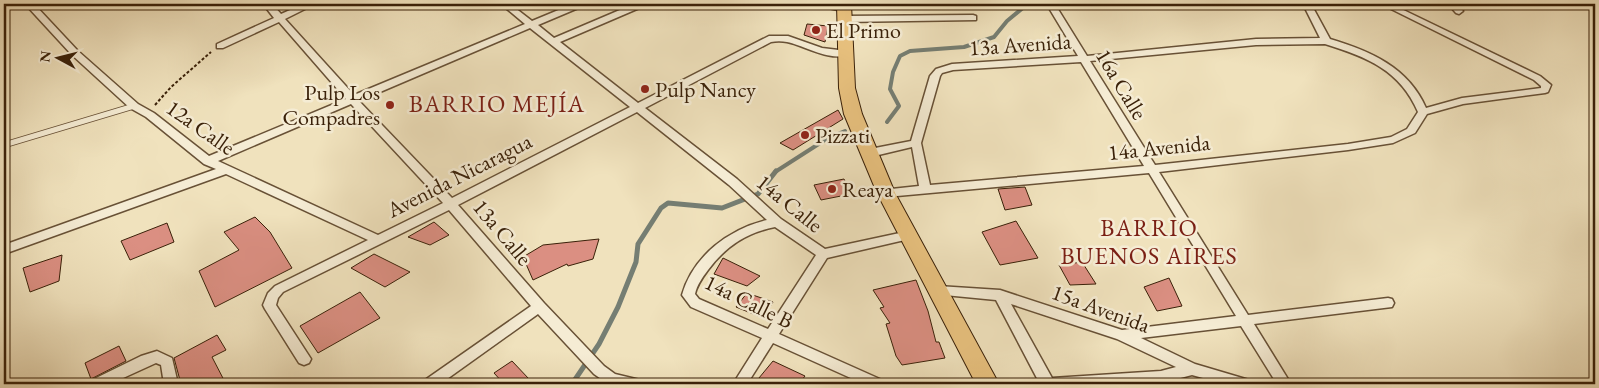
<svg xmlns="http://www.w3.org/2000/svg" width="1599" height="388" viewBox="0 0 1599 388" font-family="'EB Garamond',serif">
	<rect width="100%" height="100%" fill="#f0e2bd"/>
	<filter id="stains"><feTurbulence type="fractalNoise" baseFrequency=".004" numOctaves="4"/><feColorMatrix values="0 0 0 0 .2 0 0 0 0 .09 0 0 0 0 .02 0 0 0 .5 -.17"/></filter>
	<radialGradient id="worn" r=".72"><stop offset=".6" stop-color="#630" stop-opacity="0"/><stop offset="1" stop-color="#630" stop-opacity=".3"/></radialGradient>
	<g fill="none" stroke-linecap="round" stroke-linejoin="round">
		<path stroke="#757e73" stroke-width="4" d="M887 122 899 106 890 89 893 72 900 56 910 51 964 47 994 37 1007 21 1024 7 1038 4
			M775 172 828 138 845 131"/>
		<path stroke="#757e73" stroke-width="5" d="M572 384 599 344 618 307 636 262 638 244 661 208 668 203 722 208 758 194 776 171"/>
	</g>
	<path fill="#db8f82" stroke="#3a2109" d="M807 24 828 26 825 42 804 35Z
		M838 110 843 119 793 150 780 143Z
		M844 179 851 194 821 200 814 185Z
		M1025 187 1032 205 1005 210 998 189Z
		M255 217 270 232 292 268 215 307 199 271 239 250 224 232Z
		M1016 221 1038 258 1000 265 982 232Z
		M434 222 449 235 430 245 408 237Z
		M167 223 174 242 130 260 121 241Z
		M599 239 593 259 568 266 567 264 533 280 523 257 543 245Z
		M374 254 410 272 385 287 351 268Z
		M62 255 59 281 30 292 23 268Z
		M723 258 760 276 747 286 714 274Z
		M1082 262 1096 284 1070 285 1059 265Z
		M1169 278 1182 306 1157 311 1144 287Z
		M916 280 928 311 936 342H939L945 358 902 365 896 356 886 324 890 323 880 308 884 307 873 290Z
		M360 292 380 318 318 353 300 326Z
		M747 293 773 302 763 318 736 307Z
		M217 335 226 350 212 357 226 384H181L174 358Z
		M119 346 126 361 91 379 85 363Z
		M512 361 529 379 521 384H504L494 373Z
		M773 361 805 376 799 384H754Z"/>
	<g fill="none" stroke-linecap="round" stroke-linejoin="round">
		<g stroke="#685136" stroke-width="7">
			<path id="lane" d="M4 145 134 106"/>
		</g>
		<g stroke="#685136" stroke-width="3">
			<path id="street" d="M25 4H34L78 51 138 104 154 113 209 156 346 99 279 22 223 48H217V44L274 18 263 4H272L281 14 304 4H315L285 19 354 95 525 24 501 4H510L532 21 573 4H584L583 6 538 25 554 38 634 4H645L644 6 560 42 638 103 769 36H788L822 48 847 51 849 53C834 64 803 45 787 42 782 41 776 41 771 42L645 108 737 179 781 219 825 249 909 231 913 232 915 235 913 238 909 239 827 258 779 334 882 380 884 384H864L773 343 747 384H733L762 338 691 307 682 295C693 256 729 229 767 220L729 185 637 112 458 205 544 303 604 366 615 374 640 380 642 384 607 383 594 374 538 314 440 384H423L425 380 531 306 449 210 283 292 278 298 276 305 311 359 309 363 304 365 299 363 265 309 263 305 268 293 275 286 368 240 226 174 4 254V245L216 169 204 164 146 117 130 108 72 55ZM530 28 630 107 452 198 359 101ZM351 104 443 203 378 235 218 161ZM775 227 816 255 768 329 699 299 695 294C697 285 702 278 708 270 726 246 746 233 775 227Z
				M817 4H834L847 8 843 11 818 6Z
				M1303 4H1311L1330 39C1370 51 1408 67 1426 108L1462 98 1541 88V86L1534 80 1381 4H1391L1540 76 1551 85 1548 92 1545 93 1463 104 1427 114 1415 133 1393 143 1348 150 1159 172 1248 315 1388 298 1392 299 1394 303 1392 307 1254 324 1291 384H1277L1241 326 1141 338 1195 364 1249 380 1251 384H1225L1192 375 1161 383 1040 384 996 300 934 294 932 291 934 288 938 286 1000 290 1122 330 1236 316 1149 173 886 197 880 193 882 190 919 186 912 147 870 157 865 153 870 149 911 141 930 76 936 69 952 64 1078 56 1049 8 1050 6H1056L1087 56 1256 39 1320 38ZM1325 44C1367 57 1400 70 1418 112L1407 129 1391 137 1348 144 1155 165 1090 61 1256 45ZM1081 62 1144 166 930 185 921 143 940 76 942 73 953 70ZM1011 304 1117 339 1176 367 1161 371 1052 378Z
				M1448 4H1457L1463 11 1459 14 1456 13Z
				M973 15 976 16V20L843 22 839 19 843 16Z
				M157 351 172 358 178 384H164L161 365 156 363 110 384H90L92 380 141 356Z"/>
		</g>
		<g stroke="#3a2109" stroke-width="2">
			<path id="primary" d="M837 4H851L855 88 862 114 895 193 999 384H976L877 193 844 114 839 88Z"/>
		</g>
		<path stroke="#3a2109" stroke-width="2" stroke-dasharray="3 2" stroke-linecap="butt" d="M155 105 171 87 211 52"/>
		<use href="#lane" stroke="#f5ecd4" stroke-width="5"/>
		<use href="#street" fill="#f5ecd4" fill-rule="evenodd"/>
		<use href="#primary" fill="#e8c17e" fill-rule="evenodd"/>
	</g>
	<g fill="#8f2418" stroke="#f5ecd4" stroke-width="2">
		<circle cx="816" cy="30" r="5"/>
		<circle cx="645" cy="89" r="5"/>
		<circle cx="390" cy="105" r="5"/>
		<circle cx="805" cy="135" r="5"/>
		<circle cx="832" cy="189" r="5"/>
	</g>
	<g text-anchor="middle" stroke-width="5" stroke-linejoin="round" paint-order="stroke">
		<g font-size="22" fill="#3a2109" stroke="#f5ecd4" text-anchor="start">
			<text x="826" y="38">El Primo</text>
			<text x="655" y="97">Pulp Nancy</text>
			<text x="380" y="100" text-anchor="end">Pulp Los<tspan x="380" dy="25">Compadres</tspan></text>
			<text x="815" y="143">Pizzati</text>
			<text x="842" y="197">Reaya</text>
		</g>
		<g font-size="22" fill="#3a2109" stroke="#f5ecd4">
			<text transform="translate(1020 44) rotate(-4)" y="8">13a Avenida</text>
			<text transform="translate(1122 84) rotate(59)" y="8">16a Calle</text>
			<text transform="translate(201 127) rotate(35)" y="8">12a Calle</text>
			<text transform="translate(1159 147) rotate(-6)" y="8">14a Avenida</text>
			<text transform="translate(459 175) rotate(-27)" y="8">Avenida Nicaragua</text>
			<text transform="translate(790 203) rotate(39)" y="8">14a Calle</text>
			<text transform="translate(503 232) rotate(50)" y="8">13a Calle</text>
			<text transform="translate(749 301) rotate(26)" y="8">14a Calle B</text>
			<text transform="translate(1101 308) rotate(20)" y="8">15a Avenida</text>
		</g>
		<g font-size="24" letter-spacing="1" fill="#7a1f14" stroke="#f5ecd4">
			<text x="497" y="112">BARRIO MEJÍA</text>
			<text x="1149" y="236">BARRIO<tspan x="1149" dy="28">BUENOS AIRES</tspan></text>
		</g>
	</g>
	<rect width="1599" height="388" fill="none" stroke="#f0e2bd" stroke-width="20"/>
	<rect x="5" y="5" width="1589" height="378" fill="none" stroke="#3a2109" stroke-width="2.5"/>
	<rect x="10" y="10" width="1579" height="368" fill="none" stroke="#3a2109"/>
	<g transform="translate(58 58) rotate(277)" stroke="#f5ecd4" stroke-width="4" paint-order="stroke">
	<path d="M0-4L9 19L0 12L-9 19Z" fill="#3a2109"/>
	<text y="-8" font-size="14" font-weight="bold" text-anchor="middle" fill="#3a2109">N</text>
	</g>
	<rect width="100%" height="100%" filter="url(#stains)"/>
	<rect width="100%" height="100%" fill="url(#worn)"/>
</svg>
